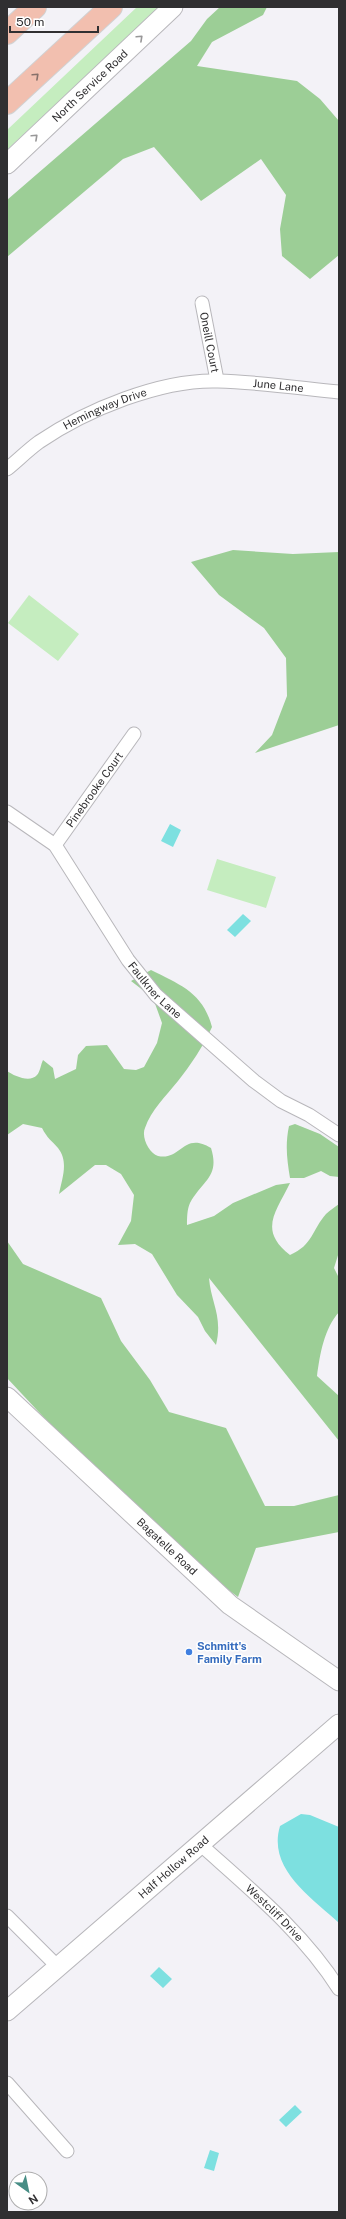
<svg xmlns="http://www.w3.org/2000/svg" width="346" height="2219" viewBox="0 0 346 2219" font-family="'Public Sans',sans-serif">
	<rect width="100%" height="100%" fill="#f3f2f7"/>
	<path fill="#c5edbf" d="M137 7H159L7 150V130Z
		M29 595 79 634 58 661 8 623Z
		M217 859 276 877 266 908 207 890Z"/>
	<path fill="#9cce96" d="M220 7H267L263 15 212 42 197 66 297 81 320 99 339 121V255L310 279 282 256 280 229 286 195 261 159 201 201 154 147 123 159 7 257V200L191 41 207 19Z
		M233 550 293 554 339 552V725L255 753 272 735 287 696 286 658 264 628 219 595 191 562Z
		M151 970C181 985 203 993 212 1027 204 1045 190 1066 178 1081 166 1096 151 1110 145 1128 141 1137 149 1153 158 1156 181 1161 183 1131 211 1148 220 1177 203 1180 190 1203 187 1209 187 1219 187 1225L214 1216 233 1203 276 1185 290 1183C276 1212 258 1230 290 1255 313 1245 312 1230 326 1214 330 1210 335 1207 339 1204V1252L334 1268 339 1278V1312C324 1329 320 1354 317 1376L339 1396V1441L209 1278C211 1303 223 1316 216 1345L205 1331 198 1317 177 1295 152 1254 135 1244 118 1245 131 1221 134 1195 121 1174 106 1165H95L59 1194C62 1178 69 1162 58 1148 52 1141 47 1138 42 1128L23 1124 7 1135V1071C14 1076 30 1083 37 1075 40 1072 41 1064 43 1060L53 1068 55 1079 76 1069 78 1055 86 1046 107 1045 124 1069 136 1070 144 1067 157 1043 162 1023 153 998 131 981Z
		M295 1124 320 1134 339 1147V1177L330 1176 321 1171 304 1178H290C287 1160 285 1145 289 1126Z
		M7 1241 23 1264 101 1298 121 1341 150 1380 169 1412 226 1428 265 1506H294L339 1495V1532L256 1548 238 1597 150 1531 7 1378Z"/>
	<path fill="#7de0e0" d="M170 824 181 830 173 847 161 841Z
		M243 914 251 921 235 937 227 930Z
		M301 1814 310 1815 339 1827V1923C312 1898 267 1869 280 1826Z
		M159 1967 172 1979 163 1988 150 1976Z
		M295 2105 302 2112 286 2127 279 2120Z
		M210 2150 219 2153 214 2171 204 2168Z"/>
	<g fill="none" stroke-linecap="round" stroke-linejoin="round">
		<g stroke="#b8b7bb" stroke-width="15">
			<g id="street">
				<path id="s1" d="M202 303 217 380"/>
				<path id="s2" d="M7 469C18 460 28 450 39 442 86 410 161 379 218 381 258 382 299 388 339 392"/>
				<path id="s3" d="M7 812 55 845 128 960 156 995 254 1081 281 1101 309 1115 339 1135"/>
				<path id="s4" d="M55 845 134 734"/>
				<path id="s5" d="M201 1845C250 1889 303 1932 339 1989"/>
				<path d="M7 1916 57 1966"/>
				<path d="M7 2083 67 2151"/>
			</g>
		</g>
		<g stroke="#b8b7bb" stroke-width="21">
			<g id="secondary">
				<path id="s6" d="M7 164 173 7"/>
				<path id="s7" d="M7 1397 230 1605 339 1681"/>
				<path id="s8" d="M7 2011 339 1724"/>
			</g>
		</g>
		<g stroke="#d1d1d2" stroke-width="24">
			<path id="highway" d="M7 33 35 7
				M7 103 111 7"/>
		</g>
		<use href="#street" stroke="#fff" stroke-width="13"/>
		<use href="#secondary" stroke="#fff" stroke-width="19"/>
		<use href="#highway" stroke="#f2bfaf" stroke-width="22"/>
	</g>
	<defs><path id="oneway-chevron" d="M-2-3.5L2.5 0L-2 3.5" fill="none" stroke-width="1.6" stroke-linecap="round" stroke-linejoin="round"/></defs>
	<g stroke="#989798">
		<use href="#oneway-chevron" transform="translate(140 38) rotate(-43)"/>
		<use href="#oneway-chevron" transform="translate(35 137) rotate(-43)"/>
	</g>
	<use stroke="#87706a" href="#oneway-chevron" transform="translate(36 76) rotate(-43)"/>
	<circle fill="#3f7fe0" stroke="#fff" stroke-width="1.5" cx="189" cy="1652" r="4"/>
	<g text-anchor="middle" stroke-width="3" stroke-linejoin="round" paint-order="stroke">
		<g font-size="11" fill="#302f31" stroke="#fff">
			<text dy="4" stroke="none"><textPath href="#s6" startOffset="114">North Service Road</textPath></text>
			<text dy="4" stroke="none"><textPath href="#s1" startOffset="40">Oneill Court</textPath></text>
			<text dy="4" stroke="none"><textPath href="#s2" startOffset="294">June Lane</textPath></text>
			<text dy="4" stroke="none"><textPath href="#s2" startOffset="116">Hemingway Drive</textPath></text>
			<text dy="4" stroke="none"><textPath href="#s4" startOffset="68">Pinebrooke Court</textPath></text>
			<text dy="4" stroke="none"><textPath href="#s3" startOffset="235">Faulkner Lane</textPath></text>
			<text dy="4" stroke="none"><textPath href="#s7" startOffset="219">Bagatelle Road</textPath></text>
			<text dy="4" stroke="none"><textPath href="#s8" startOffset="220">Half Hollow Road</textPath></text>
			<text dy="4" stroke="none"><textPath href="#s5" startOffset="100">Westcliff Drive</textPath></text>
		</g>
		<g font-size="11" font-weight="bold" fill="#366cbe" stroke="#fff" text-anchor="start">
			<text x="197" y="1650">Schmitt's<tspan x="197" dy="13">Family Farm</tspan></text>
		</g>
	</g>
	<rect width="346" height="2219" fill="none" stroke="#302f31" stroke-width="16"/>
	<g transform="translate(28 2191) rotate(147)"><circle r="19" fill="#ffffff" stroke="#acacad"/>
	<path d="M0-3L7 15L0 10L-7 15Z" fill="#478d85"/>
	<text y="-6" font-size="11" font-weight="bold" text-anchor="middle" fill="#302f31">N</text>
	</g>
	<path d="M10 26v6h88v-6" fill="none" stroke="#302f31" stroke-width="2"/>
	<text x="16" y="26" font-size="12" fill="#302f31" stroke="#ffffff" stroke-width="3" paint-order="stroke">50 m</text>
</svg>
